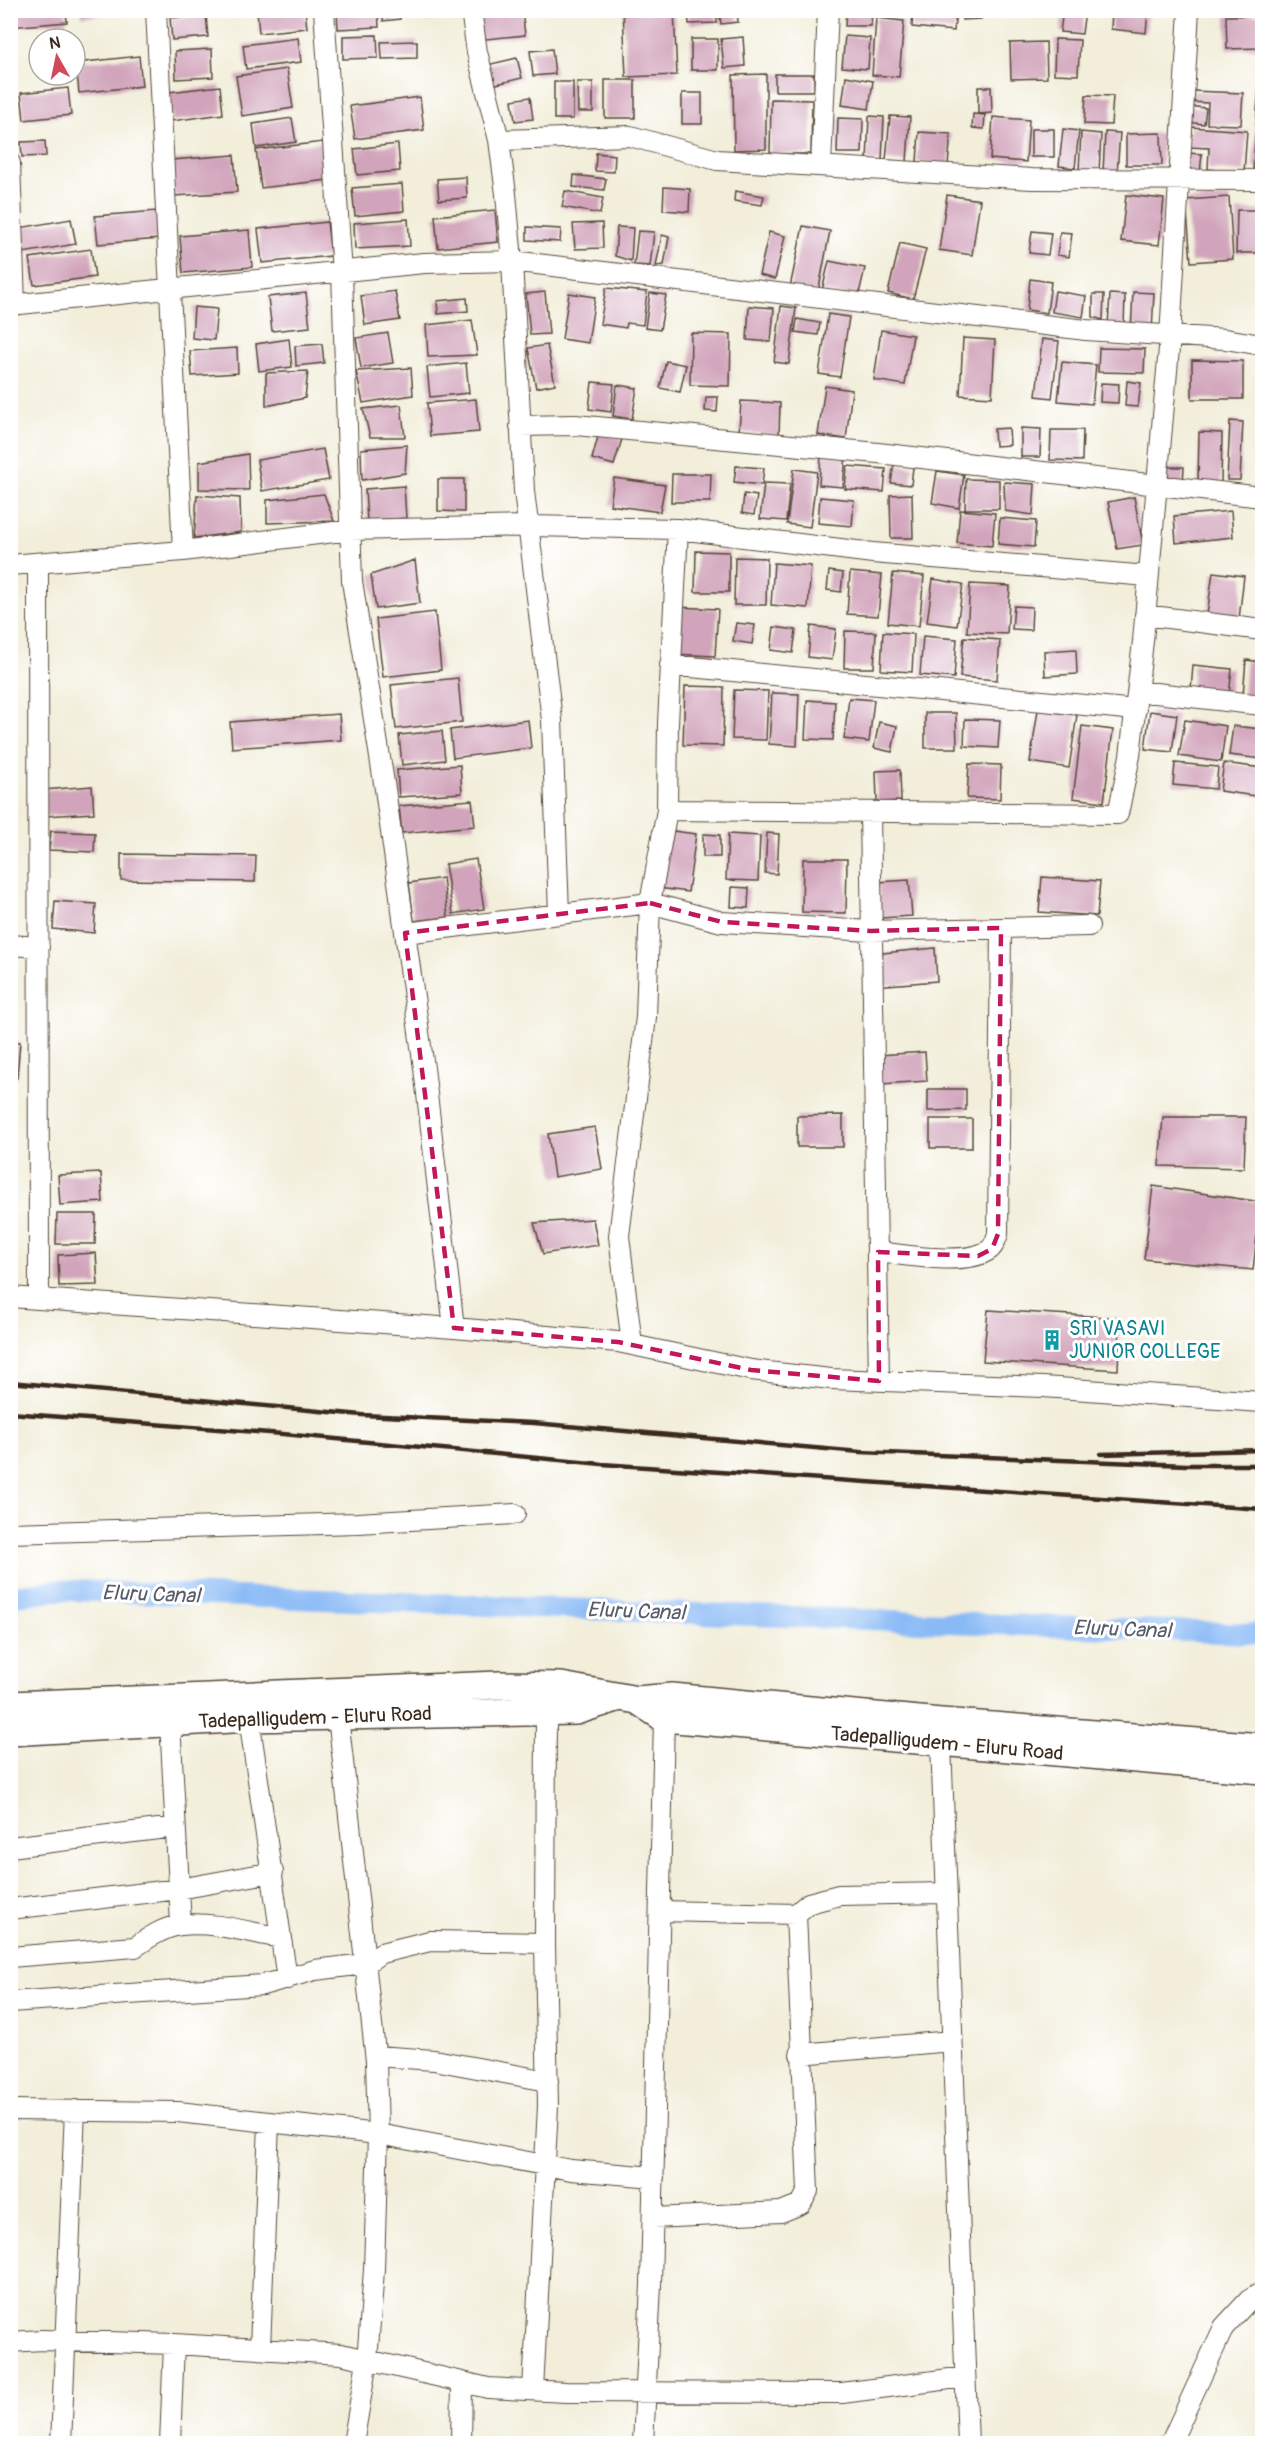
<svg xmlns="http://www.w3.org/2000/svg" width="1273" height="2454" viewBox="0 0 1273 2454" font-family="Pangolin,sans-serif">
	<rect width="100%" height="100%" fill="#fff"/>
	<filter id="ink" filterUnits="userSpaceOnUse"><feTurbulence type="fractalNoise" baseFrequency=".0167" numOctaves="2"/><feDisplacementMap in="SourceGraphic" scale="12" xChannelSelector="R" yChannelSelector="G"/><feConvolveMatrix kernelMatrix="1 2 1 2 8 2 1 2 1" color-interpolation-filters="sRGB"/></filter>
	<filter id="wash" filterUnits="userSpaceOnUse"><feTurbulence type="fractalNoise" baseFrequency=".008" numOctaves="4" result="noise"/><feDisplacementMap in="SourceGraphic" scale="24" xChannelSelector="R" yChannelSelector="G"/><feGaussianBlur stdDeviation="1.35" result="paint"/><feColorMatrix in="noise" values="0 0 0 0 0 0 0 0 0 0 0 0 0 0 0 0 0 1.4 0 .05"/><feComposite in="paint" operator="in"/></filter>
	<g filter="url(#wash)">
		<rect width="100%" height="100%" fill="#f2eeda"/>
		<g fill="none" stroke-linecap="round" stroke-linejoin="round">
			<path stroke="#8abaf6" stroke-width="21" d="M10 1596 59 1590 1262 1634"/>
		</g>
		<g id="blocks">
			<path fill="#d1a4bb" d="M10 10H66L67 22 10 27Z
				M81 10H115V13L82 17Z
				M257 10H305L307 28 259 33Z
				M337 10H378L379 27 338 29Z
				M383 10H399L400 19 383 21Z
				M421 10H449L448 19 420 16Z
				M474 10H522L525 35 477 40Z
				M623 10H674L677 75 626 77Z
				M688 10H717V23L689 24Z
				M719 10H737L738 22 721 24Z
				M846 10H872L871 26H845Z
				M913 10H956L954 31 912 27Z
				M961 10H981V19L962 20Z
				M1063 10H1085L1082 34 1060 32Z
				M1112 10H1148L1146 33 1111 29Z
				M206 15 208 37 172 40 170 18Z
				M1259 15 1260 48 1227 49 1226 16Z
				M876 18 904 21 899 77 872 75Z
				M377 35 378 58 343 59V36Z
				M845 36 870 38 868 69 842 67Z
				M743 37 745 66 724 68 721 39Z
				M298 38 301 62 246 69 243 45Z
				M691 39H718V70H691Z
				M1055 39 1080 40 1078 75 1054 74Z
				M417 41V58L382 59 381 42Z
				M1046 42 1047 78 1011 79 1010 43Z
				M212 49 213 77 176 79 175 51Z
				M552 49 555 74 533 76 530 51Z
				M139 56 142 86 79 93 76 63Z
				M517 58 522 78 492 85 487 65Z
				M287 69 293 108 242 116 236 76Z
				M766 74V149L734 150 733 75Z
				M775 74H814V91H775Z
				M846 76 873 81 869 109 842 105Z
				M605 80H635V118H605Z
				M554 82H573V119H554Z
				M577 82H593V112H578Z
				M1259 83H1262V168H1253Z
				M220 86 223 114 172 121 169 92Z
				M978 87H991L992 113 978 114Z
				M68 88 71 115 24 120 21 93Z
				M1191 91 1243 93 1241 125 1207 124 1208 103 1191 102Z
				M682 93H702V124H682Z
				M1086 95 1113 96 1111 125 1084 124Z
				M420 97 424 130 355 139 350 106Z
				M530 97 533 119 515 121 512 100Z
				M771 99 812 100 811 154H770Z
				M1185 106 1206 108 1204 124 1184 122Z
				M973 114 985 115 984 129 972 128Z
				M869 116 884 117 882 161H867Z
				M890 116 910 117 907 162 886 160Z
				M993 117 1029 120 1026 162 990 159Z
				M292 118 296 142 256 148 253 124Z
				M838 118 863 119 862 153H837Z
				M1190 127 1247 131 1244 172 1208 169 1209 148 1189 147Z
				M1031 129H1054V157H1031Z
				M1063 129 1079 131 1075 168 1059 166Z
				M919 132 951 134 948 165 917 162Z
				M1081 132 1101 134 1099 172 1079 171Z
				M1105 132 1120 133 1117 173 1103 172Z
				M1161 133 1162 165H1126V134Z
				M45 141 46 156 22 157 21 142Z
				M323 142 328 180 261 188 256 150Z
				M398 144 400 171 357 175 354 149Z
				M596 153 615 155 614 172 595 171Z
				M1186 153 1202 154 1200 173 1184 172Z
				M234 155 237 192 174 196 171 160Z
				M574 175 606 179 604 190 573 187Z
				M466 177 467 198 439 200 437 179Z
				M402 184 404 211 355 216 352 188Z
				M664 187 690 189 689 212 663 210Z
				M565 191 603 198 600 214 562 207Z
				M735 191 764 196 762 205 734 201Z
				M947 195 980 200 972 255 939 250Z
				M1126 195 1164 199 1159 245 1121 241Z
				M1229 197 1233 259 1191 262 1186 200Z
				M495 210 498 242 438 248 435 216Z
				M1237 210H1262V253H1236Z
				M157 211 160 239 98 244 95 216Z
				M71 219 76 244 23 253 19 228Z
				M408 219 410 246 355 249 354 223Z
				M327 222 331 256 262 263 258 229Z
				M602 223 603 248 575 249 573 224Z
				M803 226 830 231 818 293 790 287Z
				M527 227 561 229 560 242 527 240Z
				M617 227 633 228 631 261 615 256Z
				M249 230 252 267 183 273 180 236Z
				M638 231 654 232 650 266 634 265Z
				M1032 231 1051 233 1048 255 1029 253Z
				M769 232 785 236 775 279 759 275Z
				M1060 232 1072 233 1069 257 1057 255Z
				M662 235 669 237 664 265 656 266Z
				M900 243 926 249 913 299 888 293Z
				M91 249 95 277 34 285 30 258Z
				M829 261 865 268 858 298 822 291Z
				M1030 279 1051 282 1047 313 1027 310Z
				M606 288 647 292 643 325 627 323 626 328 600 324Z
				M395 291 400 320 365 325 361 296Z
				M1055 291 1086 296 1083 317 1052 312Z
				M545 292 549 334 530 335 526 294Z
				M1133 292 1154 293 1152 332 1131 331Z
				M306 293 310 327 272 331 268 297Z
				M569 293 595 297 588 343 562 339Z
				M650 293 666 295 660 330 645 328Z
				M1093 294H1104L1103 320 1093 317Z
				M1110 294 1125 295 1124 326 1108 325Z
				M467 298 468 311 438 314 437 301Z
				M749 306 774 308 771 342 747 340Z
				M781 306 796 308 789 364 774 362Z
				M194 307 217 309 214 340 192 338Z
				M828 314 849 317 840 377 819 374Z
				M797 319 820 323 818 335 795 332Z
				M472 320 477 355 428 357 426 325Z
				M881 330 913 335 905 385 874 380Z
				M388 333 393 363 361 368 356 338Z
				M691 333 731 334 730 386 690 385Z
				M963 338 995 340 992 397 960 395Z
				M289 339 292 367 259 371 256 344Z
				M1042 339 1059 341 1052 398 1036 396Z
				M322 344 324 363 296 366 295 346Z
				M547 345 555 384 536 388 528 348Z
				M237 348 238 373 192 376 190 351Z
				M1099 348 1145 349 1144 373 1098 372Z
				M1192 360 1243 361V399H1192Z
				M666 361 686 365 680 392 660 388Z
				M1062 362 1096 365 1092 404 1058 401Z
				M466 363 469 393 430 397 427 367Z
				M411 368 413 395 363 403 356 371Z
				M308 371 305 398 266 406V373Z
				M1127 381 1141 383 1138 407 1125 406Z
				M592 382 614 384 611 412 589 409Z
				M1101 383 1119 384 1118 403 1100 402Z
				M617 385 637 388 632 419 613 416Z
				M825 386 852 390 846 439 818 435Z
				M706 397H718L717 412 705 411Z
				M476 399 479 432 430 436 427 403Z
				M741 401 780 403 779 435 739 432Z
				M401 405 405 437H370L363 409Z
				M1230 421 1243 422 1240 480H1227Z
				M1009 428 1010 445 995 446 994 429Z
				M1021 428 1041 429 1040 457H1021Z
				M1051 430H1083L1082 461 1050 460Z
				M1199 432 1222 433 1221 484 1198 483Z
				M599 433 622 439 614 465 592 459Z
				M407 445 405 473 362 480 361 449Z
				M323 449 329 480 262 491 257 460Z
				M248 454 249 490 199 489V462Z
				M821 454 846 456 843 487 819 485Z
				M894 464 913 467 911 485 891 483Z
				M736 466 764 468 762 485 734 482Z
				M847 466 886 469 884 492 845 489Z
				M1165 467H1184L1183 485 1164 484Z
				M794 469 817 472 810 527 787 524Z
				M937 471 964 475 959 508 932 503Z
				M672 474H711L710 502H671Z
				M614 478 665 485 660 512 610 505Z
				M438 479H464V512L438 511Z
				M966 479 999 480V509H965Z
				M1004 482 1035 484 1033 515 1005 511Z
				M764 483 790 484 786 521 760 519Z
				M404 486 406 518 367 521 365 489Z
				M324 494 334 521 267 523V500Z
				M744 494 757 496 754 515 742 513Z
				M912 494 913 538H891L890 495Z
				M197 495 240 498 241 532 194 538Z
				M820 497 854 500 852 526 818 523Z
				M1134 497 1143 545 1117 549 1108 502Z
				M960 510 995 513 992 546 957 543Z
				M1231 511 1233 537 1176 543 1174 516Z
				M1000 518 1036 521 1034 547 998 544Z
				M696 551 729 552V592H695Z
				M735 557 767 558 766 605H734Z
				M415 560 420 603 376 609 371 575Z
				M774 563 811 566 808 608 771 605Z
				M829 571 843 573 841 592 827 590Z
				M850 572 882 575 878 616 847 614Z
				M1213 572 1244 576 1239 619 1207 615Z
				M893 573 924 576 919 626 888 623Z
				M933 579 963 584 957 626 927 622Z
				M970 584 1010 586 1007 634 967 632Z
				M1014 606 1032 607 1031 630 1012 629Z
				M677 607 718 609 715 656 674 654Z
				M435 612 441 670 383 677 376 619Z
				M736 623 755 625 752 644 733 641Z
				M811 626 836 629 832 660 808 657Z
				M774 627 796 630 793 653 771 650Z
				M845 631 876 632 874 668H844Z
				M883 632 914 634 912 672 881 670Z
				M923 636 957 639 954 678 920 675Z
				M964 637 1000 640 997 680 960 677Z
				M1076 649 1077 674 1045 676 1044 651Z
				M1246 660 1262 662V697L1243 695Z
				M1193 665 1232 669 1229 695 1191 691Z
				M458 678 462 722 396 729 391 685Z
				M685 686 724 687 723 746 683 745Z
				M734 690 768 691 766 740 732 739Z
				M772 693 799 694 797 746 769 744Z
				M849 698 874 700 869 742 844 739Z
				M807 700 835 702 833 740 805 739Z
				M1038 710 1077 715 1069 768 1030 762Z
				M1150 711 1177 715 1172 752 1145 749Z
				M925 713H956L957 748H925Z
				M339 714 341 740 232 748 230 722Z
				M965 719 1000 720 998 748 964 746Z
				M528 720 531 748 453 758 450 730Z
				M1185 720 1226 726 1221 762 1179 756Z
				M879 722 897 726 892 752 874 748Z
				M1082 726 1113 730 1104 802 1073 798Z
				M1233 726 1262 729V759L1229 755Z
				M442 731 445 760 402 765 399 735Z
				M1175 763 1218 767 1216 789 1173 785Z
				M1224 763 1262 768V797L1220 791Z
				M969 764 1001 765 1000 799 967 798Z
				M460 765 462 793 399 797 397 770Z
				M900 770 901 801 877 802 876 771Z
				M92 786 94 813 45 816 43 790Z
				M472 800 475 826 402 833 399 806Z
				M665 830 696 834 688 892 658 888Z
				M51 831 95 833 94 852 49 850Z
				M767 833 779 834 777 874 765 873Z
				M703 834 720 835V857H703Z
				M728 834 760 836 758 881 726 880Z
				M121 854 256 856 255 882 121 880Z
				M476 859 484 909 453 914 445 864Z
				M803 859H847L846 913 802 912Z
				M1042 877 1100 881 1097 916 1039 912Z
				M443 878 448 917 414 921 409 883Z
				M909 880 912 916 881 918 878 882Z
				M732 887 749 888 748 908 731 907Z
				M55 901 96 904 94 933 53 929Z
				M935 948 937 981 875 986 872 954Z
				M10 1042H20L17 1078H10Z
				M925 1052 927 1081 881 1084 879 1055Z
				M928 1089H966V1110L928 1111Z
				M843 1115V1147H797V1116Z
				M1163 1117H1246L1244 1168 1159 1166Z
				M930 1119H972V1148H930Z
				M595 1127 602 1169 554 1177 548 1134Z
				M101 1173 103 1202 60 1205 58 1175Z
				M1153 1186 1261 1202 1253 1270 1144 1259Z
				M57 1214H96L95 1244H56Z
				M593 1219 598 1245 543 1254 534 1223Z
				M96 1253 98 1285 59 1286 58 1255Z
				M988 1310 1120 1318 1118 1370 983 1361Z"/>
		</g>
	</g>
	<g filter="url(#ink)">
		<use href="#blocks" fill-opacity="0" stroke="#56473a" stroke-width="1.5"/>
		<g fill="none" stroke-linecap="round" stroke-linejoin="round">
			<g stroke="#56473a" stroke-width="22">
				<path id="street" d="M324 10 342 273 352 581 385 789 424 1068 454 1328
					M471 10 477 52 499 140 506 194 512 261 524 491 552 720 559 914
					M499 140 630 136 717 160 1032 179 1262 180
					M10 163 15 305
					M821 165 828 10
					M10 305 424 263 512 261 1086 330 1225 339 1262 345
					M520 426 575 425 878 453 1262 497
					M183 551 350 530 529 526 678 529 873 553 1148 576
					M38 563 39 1299
					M10 565 183 551 156 10
					M1145 615 1262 630
					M670 665 1136 710
					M1138 691 1262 705
					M667 810 1118 814 1130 756 1143 641 1170 337 1189 10
					M870 812 879 1381
					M405 933 650 903 722 922 870 931 1089 926
					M10 945 39 947
					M878 1252C905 1255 967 1266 989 1250 994 1247 996 1239 998 1234L1001 928
					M10 1297 454 1328 618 1342 751 1370 831 1379 1043 1387 1262 1402
					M632 1345 619 1236 646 1017 650 903 667 810 668 723 678 529
					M10 1533 358 1523 515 1514
					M338 1716 376 2061 378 2134 374 2270 367 2361 353 2444
					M249 1718 287 1979
					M170 1722 181 1925
					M941 1744 968 2444
					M10 1847 175 1827
					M10 1909 179 1889 273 1872
					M660 1911 796 1914
					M10 1957 135 1947C148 1938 164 1927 181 1925 214 1921 250 1933 282 1938
					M10 2002 263 1985 315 1970 365 1964 381 1953 430 1941 545 1943
					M800 2054 952 2041
					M376 2056 434 2060 548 2081
					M10 2110 178 2112 378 2134 571 2170 654 2177
					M653 2218 781 2212 801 2204 808 2191 796 1914 809 1903 839 1895 945 1893
					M10 2342 42 2340 174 2344 341 2354 488 2388 566 2392 842 2393 965 2377
					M260 2349 269 2123
					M533 2390 548 2106 545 1943 546 1712
					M61 2444 75 2110
					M170 2444 174 2344
					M461 2444 462 2383
					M643 2444 651 2285 664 1718
					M1170 2444 1224 2327 1249 2300 1262 2292"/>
			</g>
			<g stroke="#56473a" stroke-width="30">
				<path id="secondary" d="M637 1700 664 1718 1262 1770
					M10 1705 499 1685 561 1686 637 1700 672 1697 941 1722 1262 1747
					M10 1732 249 1718 576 1711 617 1698"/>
			</g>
			<use href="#street" stroke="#fff" stroke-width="20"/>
			<use href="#secondary" stroke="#fff" stroke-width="27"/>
			<path stroke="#3b2a1e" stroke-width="4.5" d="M10 1382 362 1415 534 1423 860 1452 1187 1465H1262
				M10 1413 283 1434 602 1464 1262 1509
				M1101 1454 1262 1450"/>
		</g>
	</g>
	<path fill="none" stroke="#c2185b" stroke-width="4.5" stroke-dasharray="12 8" stroke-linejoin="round" d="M650 903 722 922 870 931 1001 928 998 1234 992 1249 978 1256 878 1252 879 1381 751 1370 618 1342 454 1328 405 933Z"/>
	<defs>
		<g id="building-bare" transform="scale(1.62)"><path d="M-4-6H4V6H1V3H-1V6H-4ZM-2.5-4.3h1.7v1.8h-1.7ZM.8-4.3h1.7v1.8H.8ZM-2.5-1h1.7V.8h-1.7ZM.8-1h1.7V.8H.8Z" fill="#0f9aa8" stroke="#fff" stroke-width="2.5" paint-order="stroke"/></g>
	</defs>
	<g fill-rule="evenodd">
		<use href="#building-bare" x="1052" y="1340"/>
	</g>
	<g text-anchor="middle" stroke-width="6" stroke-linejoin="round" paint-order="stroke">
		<g font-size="20" fill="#0d838f" stroke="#fff" text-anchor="start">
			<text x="1069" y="1335">SRI VASAVI<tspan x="1069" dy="23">JUNIOR COLLEGE</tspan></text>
		</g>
		<g font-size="20" fill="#3b2a1e" stroke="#fff">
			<text transform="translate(315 1717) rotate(-2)" y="7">Tadepalligudem - Eluru Road</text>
			<text transform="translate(947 1743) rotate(5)" y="7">Tadepalligudem - Eluru Road</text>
		</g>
		<g font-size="21" font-style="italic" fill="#575c6a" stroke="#fff">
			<text transform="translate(151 1594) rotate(2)" y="7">Eluru Canal</text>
			<text transform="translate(636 1611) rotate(2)" y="7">Eluru Canal</text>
			<text transform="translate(1122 1629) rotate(2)" y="7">Eluru Canal</text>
		</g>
	</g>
	<rect width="1273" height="2454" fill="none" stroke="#fff" stroke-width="36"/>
	<g transform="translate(57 57) rotate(351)"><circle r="28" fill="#ffffff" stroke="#b1aaa5" stroke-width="1.5"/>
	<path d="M0-4.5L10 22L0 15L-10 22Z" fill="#d1495b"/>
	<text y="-9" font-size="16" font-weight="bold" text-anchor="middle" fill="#3b2a1e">N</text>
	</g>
</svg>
